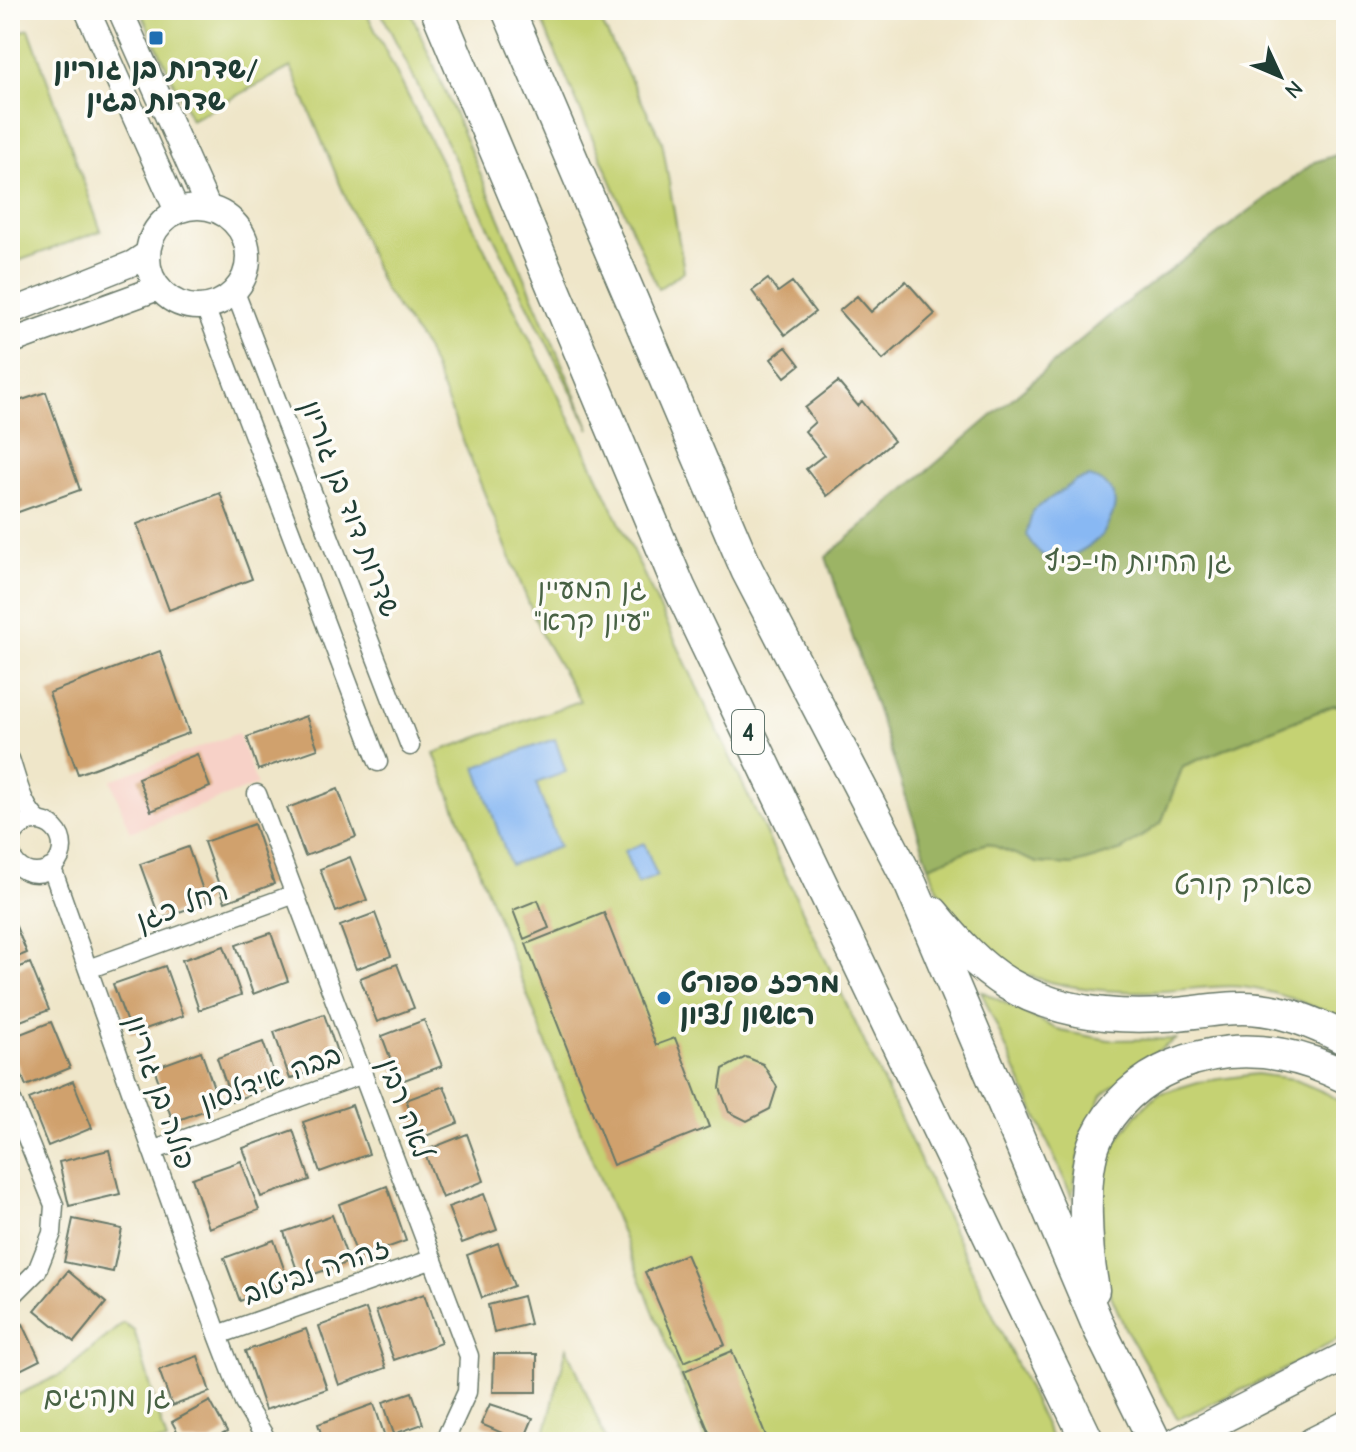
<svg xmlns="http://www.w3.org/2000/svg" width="1356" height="1452" viewBox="0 0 1356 1452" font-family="'Comic Neue','Playpen Sans Hebrew',sans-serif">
	<rect width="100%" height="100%" fill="#fdfcf7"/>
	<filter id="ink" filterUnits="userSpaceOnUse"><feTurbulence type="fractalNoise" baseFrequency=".0125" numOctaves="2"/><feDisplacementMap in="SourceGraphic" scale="16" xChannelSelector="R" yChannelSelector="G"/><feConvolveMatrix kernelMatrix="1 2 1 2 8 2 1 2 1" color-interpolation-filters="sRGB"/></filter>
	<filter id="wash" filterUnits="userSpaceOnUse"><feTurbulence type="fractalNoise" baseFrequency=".006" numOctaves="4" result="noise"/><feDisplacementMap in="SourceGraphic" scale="32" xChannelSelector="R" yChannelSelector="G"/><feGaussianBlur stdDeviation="1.8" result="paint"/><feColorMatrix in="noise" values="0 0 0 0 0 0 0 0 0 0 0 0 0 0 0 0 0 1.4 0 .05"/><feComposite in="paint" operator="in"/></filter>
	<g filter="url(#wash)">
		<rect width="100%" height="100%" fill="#efe6c9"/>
		<path fill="#f7d1c7" d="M238 733 257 785 130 832 111 780Z"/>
		<path fill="#c5d273" stroke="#728854" stroke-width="2" d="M140 10H365L580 439 1053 1442H706L564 1090 434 753 580 701 542 636 426 349 384 289 291 67 191 120Z
			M380 10H410L590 429Z
			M537 10H595L662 141 684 271 658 289Z
			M29 29 101 231 10 264V35Z
			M1335 705 1346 707V822L1339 835 1346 868V1023C1314 1005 1279 992 1243 987 1221 984 1186 990 1163 991 1117 993 1068 990 1024 974 996 963 952 916 938 889 934 882 932 873 929 866L987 843 1038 863 1073 865 1161 823 1183 766Z
			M981 991 1061 1031 1109 1040 1176 1039 1153 1054 1102 1095 1082 1141 1072 1197Z
			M1256 1074 1293 1079 1326 1093 1346 1106V1333L1335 1341 1272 1376 1178 1419 1125 1328 1106 1284 1100 1241 1104 1173 1115 1143 1136 1115 1158 1094 1198 1082Z
			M123 1323 134 1330 167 1442H10V1396L17 1395 62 1374Z
			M567 1347 607 1442H539L545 1434Z"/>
		<path fill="#9cb465" stroke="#5e784c" stroke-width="2" d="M1339 154 1346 156V408L1340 411 1346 430V707L1334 705 1183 766 1161 823 1122 850 1073 865 1037 863 987 843 929 866 826 557 1116 310 1315 162Z"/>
		<path fill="#88b8f3" stroke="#547a94" stroke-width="2" d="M1089 477C1110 483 1121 496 1111 518 1108 523 1106 531 1102 535 1093 545 1066 562 1053 560 1041 558 1032 544 1026 535L1033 510 1076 481Z
			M555 739 566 772 536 783 559 847 510 865 476 767Z
			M644 843 657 876 637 884 624 851Z"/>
		<g id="blocks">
			<path fill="#d0a16d" d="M768 279 778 292 792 282 815 312 785 335 752 291Z
				M906 281 935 314 883 360 839 311 857 296 871 312Z
				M786 347 800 365 785 377 771 359Z
				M838 382 858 406 862 401 894 441 827 496 806 469 824 455 805 431 815 422 805 408Z
				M46 392 80 490 10 515V404Z
				M220 493 252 579 169 610 137 524Z
				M160 651 189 733 78 774 49 693Z
				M306 716 318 749 258 770 247 737Z
				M197 754 210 787 151 811 138 778Z
				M338 789 356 837 305 856 287 808Z
				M254 824 274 884 225 902 204 842Z
				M188 847 207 902 160 919 140 864Z
				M350 857 367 900 336 912 320 869Z
				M538 900 549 928 524 939 513 910Z
				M10 912 27 953 10 960Z
				M375 913 391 956 356 969 340 926Z
				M604 913 656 1045 675 1038 709 1127 613 1165 526 944Z
				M271 933 288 981 253 994 236 945Z
				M224 946 241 995 199 1010 182 960Z
				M30 963 49 1010 10 1025V971Z
				M397 964 414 1008 377 1022 360 978Z
				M165 966 183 1016 131 1034 113 984Z
				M324 1014 340 1061 290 1079 274 1032Z
				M424 1020 442 1066 399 1082 382 1036Z
				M51 1022 70 1068 26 1086 10 1046V1038Z
				M263 1042 278 1085 232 1101 217 1058Z
				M201 1051 220 1105 173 1122 154 1068Z
				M746 1057 763 1064 777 1087 770 1109 747 1121 729 1112 720 1088 723 1069Z
				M73 1081 92 1128 48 1146 29 1099Z
				M444 1086 458 1123 421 1138 406 1100Z
				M352 1105 369 1154 320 1172 303 1122Z
				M293 1130 310 1180 261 1197 243 1148Z
				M467 1134 484 1181 442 1198 424 1151Z
				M109 1150 120 1194 69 1206 59 1162Z
				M241 1161 259 1210 209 1228 192 1178Z
				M387 1186 406 1241 358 1258 339 1204Z
				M484 1194 497 1230 462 1243 448 1207Z
				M332 1215 349 1262 300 1279 284 1232Z
				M73 1219 122 1229 113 1272 64 1262Z
				M274 1240 289 1283 240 1301 224 1258Z
				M498 1243 514 1286 482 1298 467 1255Z
				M686 1254 725 1345 684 1362 645 1272Z
				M68 1271 106 1303 74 1342 35 1310Z
				M424 1294 441 1343 394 1360 376 1311Z
				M523 1296 530 1324 494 1333 488 1305Z
				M366 1309 386 1368 339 1385 319 1326Z
				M23 1324 40 1360 10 1375V1331Z
				M306 1329 327 1389 265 1410 245 1351Z
				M732 1351 766 1436 752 1442H713L684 1371Z
				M494 1354H537V1392H493Z
				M198 1356 210 1392 172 1406 159 1370Z
				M412 1392 423 1424 394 1434 383 1402Z
				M210 1401 227 1432 208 1442H183L172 1422Z
				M374 1404 385 1437 371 1442H324L318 1424Z
				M490 1404 533 1418 523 1442 481 1424Z"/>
		</g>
	</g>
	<g filter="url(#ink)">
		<use href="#blocks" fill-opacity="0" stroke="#687868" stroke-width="2"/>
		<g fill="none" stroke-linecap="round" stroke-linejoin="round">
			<g stroke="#687868" stroke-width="21">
				<path id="street" d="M235 292 410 746
					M205 307 378 762
					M10 759C17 779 22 807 39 821
					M257 794 469 1356 467 1392 444 1442
					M10 807 14 822V833
					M10 847a26 26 0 1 1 52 0a26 26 0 1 1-52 0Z
					M50 868 54 874 218 1335 244 1403 268 1442
					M88 969 295 894
					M10 1096 54 1205 52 1233 37 1271 10 1298
					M152 1151 363 1074
					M218 1335 433 1259"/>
			</g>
			<g stroke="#687868" stroke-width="27">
				<path id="secondary" d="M87 10 177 211
					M120 10 208 207
					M148 257a50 50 0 1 1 100 0a50 50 0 1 1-100 0Z
					M10 312 133 263 148 253
					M10 342 158 288"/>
			</g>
			<g stroke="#687868" stroke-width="31">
				<path id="primary" d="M1177 1442 1346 1356
					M1312 1442 1346 1425"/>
			</g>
			<g stroke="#687868" stroke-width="35">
				<path id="highway" d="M437 10 679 587 1088 1442
					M508 10 747 570 911 885 1100 1330 1155 1442
					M933 913C955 940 978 966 1008 984 1054 1011 1110 1018 1162 1015 1189 1014 1215 1008 1242 1008 1279 1008 1313 1022 1346 1039
					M1093 1290C1086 1251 1080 1176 1096 1139 1129 1069 1210 1041 1283 1055 1305 1059 1326 1067 1346 1077"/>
			</g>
			<use href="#street" stroke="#fff" stroke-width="18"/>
			<use href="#secondary" stroke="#fff" stroke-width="24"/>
			<use href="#primary" stroke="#fff" stroke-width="28"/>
			<use href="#highway" stroke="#fff" stroke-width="32"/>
		</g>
	</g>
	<g fill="#1f6fb2" stroke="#fdfcf7" stroke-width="3">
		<rect x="148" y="30" width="16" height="16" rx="4"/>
		<circle cx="664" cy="998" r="8"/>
	</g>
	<g text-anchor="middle" stroke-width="7" stroke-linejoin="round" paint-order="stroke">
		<rect fill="#fdfcf7" stroke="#62766e" stroke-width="2" x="732" y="710" width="32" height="44" rx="6"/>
		<g font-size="26" font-weight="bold" fill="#1f3d34">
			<text x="748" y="741">4</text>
		</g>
		<g font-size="28" font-weight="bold" fill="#1f3d34" stroke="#fdfcf7">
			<text x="156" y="78">שדרות בן גוריון/<tspan x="156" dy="32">שדרות בגין</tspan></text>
			<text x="680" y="992" text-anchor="start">מרכז ספורט<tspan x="680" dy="32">ראשון לציון</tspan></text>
		</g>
		<g font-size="28" fill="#1f3d34" stroke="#fdfcf7">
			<text transform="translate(351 508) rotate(69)" y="10">שדרות דוד בן גוריון</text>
			<text transform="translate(182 905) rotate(-20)" y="10">רחל כגן</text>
			<text transform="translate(270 1078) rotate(-20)" y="10">בבה אידלסון</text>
			<text transform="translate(161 1092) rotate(71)" y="10">פולה בן גוריון</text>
			<text transform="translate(406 1108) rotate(69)" y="10">לאה רבין</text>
			<text transform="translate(316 1270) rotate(-19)" y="10">זהרה לביטוב</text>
		</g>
		<g font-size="28" fill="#486244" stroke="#fdfcf7">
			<text x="1138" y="571">גן החיות חי-כיף</text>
			<text x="592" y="598">גן המעיין<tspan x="592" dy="32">"עיון קרא"</tspan></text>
			<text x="1243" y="894">פארק קורט</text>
			<text x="107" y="1406">גן מנהיגים</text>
		</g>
	</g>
	<rect width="1356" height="1452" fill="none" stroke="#fdfcf7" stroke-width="40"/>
	<g transform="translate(1280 76) rotate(134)" stroke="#fdfcf7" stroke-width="6" paint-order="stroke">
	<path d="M0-6L14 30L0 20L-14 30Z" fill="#1f3d34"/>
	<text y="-12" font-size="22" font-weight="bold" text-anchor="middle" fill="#1f3d34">N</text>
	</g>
</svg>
